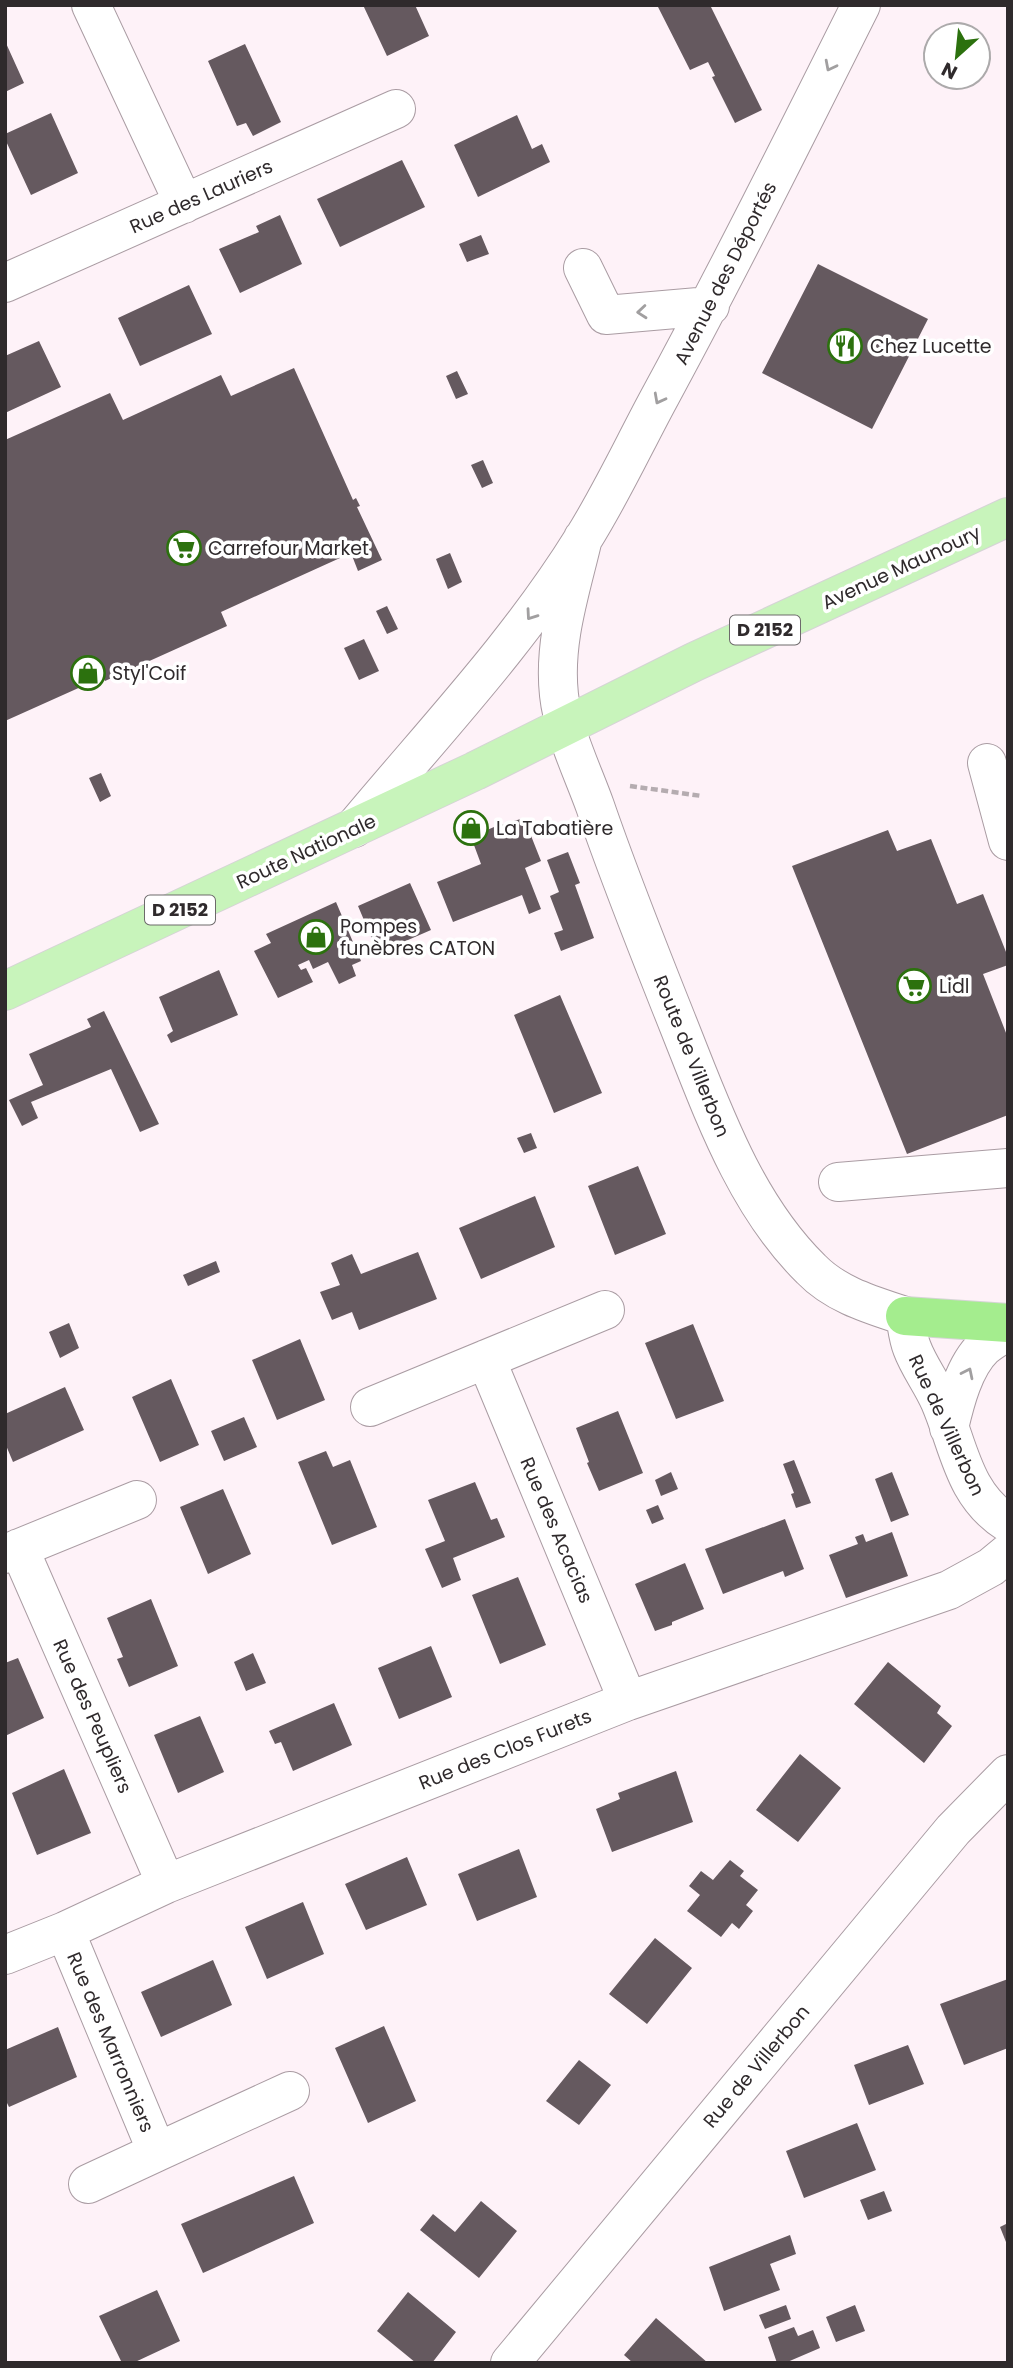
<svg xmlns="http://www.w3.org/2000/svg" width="1013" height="2368" viewBox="0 0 1013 2368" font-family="Poppins,sans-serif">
	<rect width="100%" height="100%" fill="#fef2f8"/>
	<path fill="#65595f" d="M363 5H415L429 36 387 56Z
		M657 5H710L762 110 735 123 712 77 715 76 708 62 690 70Z
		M5 41 24 83 5 92Z
		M245 44 281 122 253 136 246 123 237 126 208 61Z
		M51 113 78 173 31 195 5 139V134Z
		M517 115 532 149 542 144 550 162 478 197 454 145Z
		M402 160 425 207 340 247 317 199Z
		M280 215 302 264 240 293 219 249 259 232 256 226Z
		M481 235 489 254 467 262 459 244Z
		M818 264 928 319 872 429 762 373Z
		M189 285 212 334 140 366 118 318Z
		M39 341 61 387 5 413V356Z
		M294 368 353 500 356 498 360 506 357 507 382 560 358 571 351 553 221 612 227 626 105 681 103 677 5 721V440L110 393 123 420 221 375 231 396Z
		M457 371 468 394 456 399 446 376Z
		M483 460 493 483 482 488 471 465Z
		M450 553 462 582 448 589 436 559Z
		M387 606 398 629 387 634 376 611Z
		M364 639 379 671 359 680 344 648Z
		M101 773 111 796 100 802 89 778Z
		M524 818 541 861 525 868 541 909 529 914 522 895 453 922 437 882 481 864 471 837 494 827Z
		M888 830 897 851 931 839 957 904 983 894 1008 957V965L983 974 1008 1038V1115L907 1154 792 866Z
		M568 852 580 883 575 885 594 938 561 951 554 933 563 930 550 896 559 892 547 860Z
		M410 883 431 930 378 953 358 906Z
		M336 902 361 961 352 965 356 976 339 984 328 962 313 969 309 960 298 965 301 970 306 968 313 982 278 998 254 951 271 943 266 934Z
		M219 970 238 1015 171 1043 167 1035 173 1031 159 997Z
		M560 995 602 1093 554 1113 514 1015Z
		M104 1011 159 1124 140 1132 111 1069 31 1102 38 1118 22 1126 9 1100 43 1085 29 1054 91 1027 87 1019Z
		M531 1133 537 1148 524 1153 517 1138Z
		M638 1166 666 1234 615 1255 588 1186Z
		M535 1196 555 1247 481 1279 459 1228Z
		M418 1252 437 1299 359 1330 352 1312 332 1320 320 1292 340 1285 331 1263 352 1254 361 1274Z
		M216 1261 220 1272 188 1286 183 1275Z
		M69 1323 79 1348 60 1358 49 1332Z
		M693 1324 724 1401 676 1419 645 1343Z
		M300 1339 325 1400 277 1420 252 1360Z
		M171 1379 199 1445 160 1462 132 1397Z
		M65 1387 84 1430 13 1462 5 1443V1414Z
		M618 1411 643 1473 599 1491 587 1463 589 1462 576 1428Z
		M244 1417 257 1447 224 1461 211 1431Z
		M326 1451 333 1467 350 1460 377 1527 332 1545 298 1462Z
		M794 1460 811 1503 796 1508 791 1494 794 1493 783 1464Z
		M671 1472 678 1489 661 1496 655 1480Z
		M892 1472 909 1515 891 1522 875 1479Z
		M475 1482 491 1520 497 1518 505 1537 453 1558 461 1580 442 1588 425 1549 445 1541 428 1500Z
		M223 1489 251 1554 208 1574 180 1507Z
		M658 1505 664 1519 652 1524 646 1510Z
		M785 1519 804 1569 785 1577 783 1571 723 1594 705 1549Z
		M892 1532 908 1576 846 1598 829 1555 858 1544 855 1537 863 1534 866 1542Z
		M685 1563 704 1609 672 1622V1625L655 1631 635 1584Z
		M518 1577 546 1645 500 1664 472 1595Z
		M151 1599 178 1666 129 1687 117 1659 123 1657 107 1618Z
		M431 1646 452 1697 399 1719 378 1668Z
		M253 1653 266 1683 246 1691 234 1662Z
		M18 1658 44 1718 5 1736V1663Z
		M888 1662 941 1706 937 1713 952 1726 924 1763 854 1704Z
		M334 1703 352 1745 293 1771 281 1742 275 1744 269 1731Z
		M200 1716 224 1772 178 1793 154 1735Z
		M800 1754 841 1788 798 1842 756 1810Z
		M64 1769 91 1833 37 1855 12 1793Z
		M676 1771 693 1822 612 1852 596 1809 620 1799 618 1793Z
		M519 1849 537 1897 477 1921 458 1874Z
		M407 1857 427 1905 366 1930 345 1884Z
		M730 1860 744 1871 740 1876 758 1890 746 1905 753 1911 739 1929 732 1923 721 1937 687 1911 700 1895 689 1886 701 1871 713 1880Z
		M303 1902 324 1954 267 1979 245 1927Z
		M655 1938 692 1968 647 2024 609 1994Z
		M213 1960 232 2005 161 2037 141 1992Z
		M1008 1979V2048L964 2065 940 2004Z
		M384 2026 416 2101 368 2123 335 2048Z
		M58 2027 77 2077 9 2107 5 2099V2050Z
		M908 2045 924 2084 869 2105 854 2065Z
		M579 2060 611 2085 579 2125 546 2101Z
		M857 2123 876 2170 804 2198 786 2151Z
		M294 2176 314 2223 203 2273 181 2224Z
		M884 2191 892 2211 868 2220 860 2200Z
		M481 2201 517 2231 479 2278 420 2230 433 2214 455 2232Z
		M1008 2223V2247L1000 2227Z
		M790 2235 796 2254 770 2264 780 2290 724 2311 709 2267Z
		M157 2290 180 2341 133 2363H122L99 2316Z
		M408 2292 456 2332 432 2363H416L377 2331Z
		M786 2305 791 2319 765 2329 759 2315Z
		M855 2305 865 2331 836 2342 826 2317Z
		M656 2318 708 2363H633L624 2355Z
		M794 2327 798 2336 813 2330 820 2348 785 2363H777L768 2337Z"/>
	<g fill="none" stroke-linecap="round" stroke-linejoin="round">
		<g stroke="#aa9ca3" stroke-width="40">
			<path id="minor" d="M91 5 184 204
				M583 268 606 315 710 306
				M5 283 396 109
				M583 538C571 590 553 641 559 695 563 732 582 770 595 806 620 879 649 951 678 1024 712 1109 744 1203 811 1269 836 1295 872 1305 905 1316 907 1326 908 1338 912 1348 919 1367 932 1383 940 1402 959 1446 963 1495 1008 1523
				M987 763 1008 841
				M354 828C433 733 518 644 583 539 610 496 632 449 656 404 727 273 794 139 861 5
				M838 1182 1008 1168
				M486 1359 628 1701
				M370 1407 605 1310
				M949 1428C955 1402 964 1366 984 1347 991 1341 1000 1336 1008 1331
				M19 1548 166 1884
				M5 1554 137 1500
				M65 1931 157 2152 88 2184
				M5 1955 65 1931 166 1884 628 1701 949 1590 991 1567 1008 1553
				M157 2152 290 2091
				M510 2363 953 1830 1008 1774"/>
		</g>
		<g stroke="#d5d4d5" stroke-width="40">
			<path id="major" d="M5 991 475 771 694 662 1008 517"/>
		</g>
		<g stroke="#d5d4d5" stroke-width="40">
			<path id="highway" d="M905 1316 1008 1323"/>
		</g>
		<path stroke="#b5acb0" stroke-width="4.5" stroke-dasharray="7 3.5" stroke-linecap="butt" d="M630 786 702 796"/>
		<use href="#minor" stroke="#fff" stroke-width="38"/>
		<use href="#major" stroke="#c8f4bb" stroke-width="38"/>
		<use href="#highway" stroke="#a4ed8e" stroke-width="38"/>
	</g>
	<defs><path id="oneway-chevron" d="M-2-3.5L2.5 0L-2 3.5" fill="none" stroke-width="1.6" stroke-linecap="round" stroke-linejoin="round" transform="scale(1.75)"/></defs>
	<g stroke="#a19fa0">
		<use href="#oneway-chevron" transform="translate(830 66) rotate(117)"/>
		<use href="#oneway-chevron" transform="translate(642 312) rotate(175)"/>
		<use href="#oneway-chevron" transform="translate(659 399) rotate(118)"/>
		<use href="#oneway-chevron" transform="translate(531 615) rotate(125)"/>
		<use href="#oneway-chevron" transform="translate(968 1373) rotate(-64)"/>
	</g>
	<defs>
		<g id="restaurant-ring" transform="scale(1.75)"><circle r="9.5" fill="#fff" stroke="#2c710e" stroke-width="1.5"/><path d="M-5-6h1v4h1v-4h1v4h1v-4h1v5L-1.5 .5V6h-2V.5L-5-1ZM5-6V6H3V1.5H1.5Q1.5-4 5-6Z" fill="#2c710e"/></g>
		<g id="supermarket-ring" transform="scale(1.75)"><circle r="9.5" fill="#fff" stroke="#2c710e" stroke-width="1.5"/><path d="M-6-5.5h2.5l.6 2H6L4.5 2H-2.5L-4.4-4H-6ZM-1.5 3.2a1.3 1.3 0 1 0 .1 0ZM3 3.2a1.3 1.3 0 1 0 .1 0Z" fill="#2c710e"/></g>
		<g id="shop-ring" transform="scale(1.75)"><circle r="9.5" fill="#fff" stroke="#2c710e" stroke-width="1.5"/><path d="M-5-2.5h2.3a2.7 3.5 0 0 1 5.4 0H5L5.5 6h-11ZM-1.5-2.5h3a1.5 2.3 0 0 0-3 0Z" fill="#2c710e"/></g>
	</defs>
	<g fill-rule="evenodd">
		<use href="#restaurant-ring" x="845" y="346"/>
		<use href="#supermarket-ring" x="184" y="548"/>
		<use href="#shop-ring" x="88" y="673"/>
		<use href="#shop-ring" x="471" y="828"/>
		<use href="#shop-ring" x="316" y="937"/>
		<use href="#supermarket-ring" x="914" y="986"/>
	</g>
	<g text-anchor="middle" stroke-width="7" stroke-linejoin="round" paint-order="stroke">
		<g fill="#fff" stroke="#6d6a6b" stroke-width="2">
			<rect x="730" y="615.5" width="70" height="29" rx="5"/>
			<rect x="145" y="895.5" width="70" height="29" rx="5"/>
		</g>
		<g font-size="18" font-weight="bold" fill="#2f2a2c">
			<text x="765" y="636">D 2152</text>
			<text x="180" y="916">D 2152</text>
		</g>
		<g font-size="19" fill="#2f2a2c" stroke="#fff">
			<text transform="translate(201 196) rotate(-24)" y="7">Rue des Lauriers</text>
			<text transform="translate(725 273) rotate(-63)" y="7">Avenue des Déportés</text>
			<text transform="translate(901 567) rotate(-25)" y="7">Avenue Maunoury</text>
			<text transform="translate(306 851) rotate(-25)" y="7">Route Nationale</text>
			<text transform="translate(692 1056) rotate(68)" y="7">Route de Villerbon</text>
			<text transform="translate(947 1425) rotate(65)" y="7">Rue de Villerbon</text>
			<text transform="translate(557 1530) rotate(67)" y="7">Rue des Acacias</text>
			<text transform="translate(93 1716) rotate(66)" y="7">Rue des Peupliers</text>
			<text transform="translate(505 1749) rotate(-22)" y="7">Rue des Clos Furets</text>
			<text transform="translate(111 2042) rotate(67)" y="7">Rue des Marronniers</text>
			<text transform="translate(756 2066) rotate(-50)" y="7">Rue de Villerbon</text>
		</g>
		<g font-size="19" fill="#2f2a2c" stroke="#fff" text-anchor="start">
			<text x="870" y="353">Chez Lucette</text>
			<text x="208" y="555">Carrefour Market</text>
			<text x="112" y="680">Styl'Coif</text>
			<text x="496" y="835">La Tabatière</text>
			<text x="340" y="933">Pompes<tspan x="340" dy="22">funèbres CATON</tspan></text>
			<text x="939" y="993">Lidl</text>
		</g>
	</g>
	<rect width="1013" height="2368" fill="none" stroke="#2f2a2c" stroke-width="14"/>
	<g transform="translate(957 56) rotate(207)"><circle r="33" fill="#ffffff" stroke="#acaaab" stroke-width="2"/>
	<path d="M0-5L12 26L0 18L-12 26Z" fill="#2c710e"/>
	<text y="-10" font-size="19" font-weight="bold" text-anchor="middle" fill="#2f2a2c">N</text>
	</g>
</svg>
